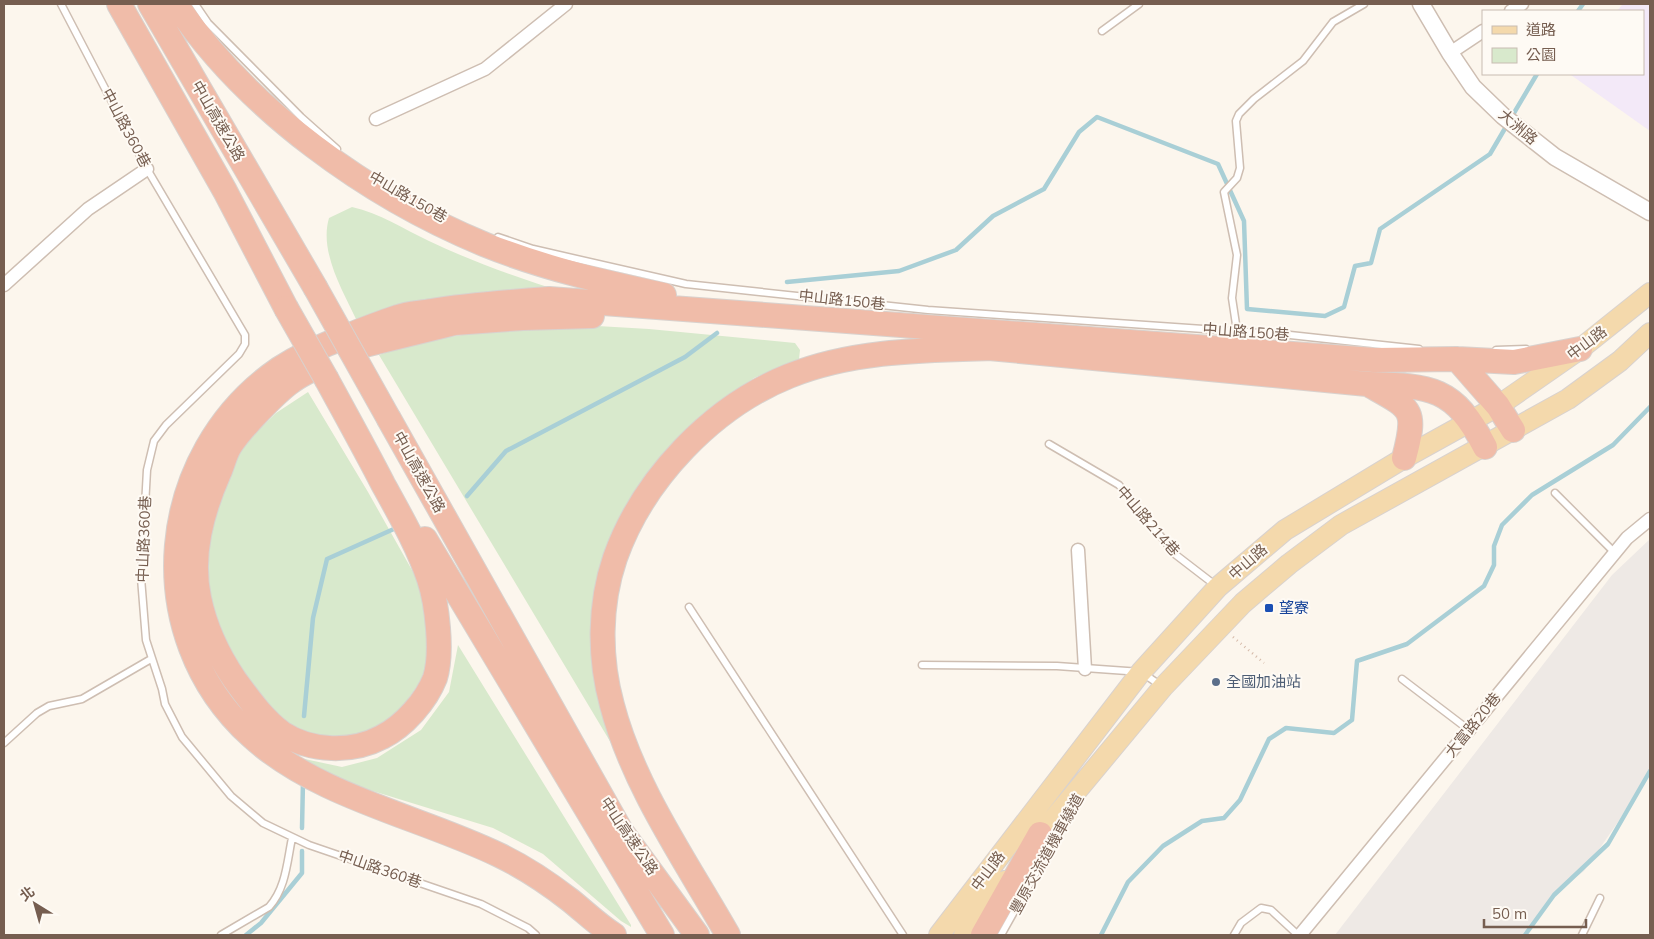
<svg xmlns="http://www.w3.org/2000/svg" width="1654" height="939" viewBox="0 0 1654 939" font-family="Mulish,'Noto Sans TC',sans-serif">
	<rect width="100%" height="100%" fill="#fcf6ed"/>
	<path fill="#eee9e5" d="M1650 539V769L1618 822 1584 871 1550 897 1522 935H1335L1612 575Z"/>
	<path fill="#f3e9f8" d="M1623 4H1650V131L1571 75 1643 74V11H1617Z"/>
	<path fill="#d8e9cc" d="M352 207C380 213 403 229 429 241 473 262 519 278 566 293L357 321C343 291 319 252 329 218Z
		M580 325 649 329 795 343 800 350 799 359 754 378 712 407 677 440 605 564 617 753 379 355C445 332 511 329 580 325Z
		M308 392 368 492 417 579 432 629 430 658 419 683 397 715 359 736 320 738 285 726 233 665 206 591V549L227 472 247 441 276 413Z
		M458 645 631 925V927L621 921 543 854 493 828 324 776 286 755 342 767 377 758 421 730 449 692Z"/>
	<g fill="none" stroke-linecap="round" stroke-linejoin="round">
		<path stroke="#a9cfd6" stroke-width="4.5" d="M1578 11 1583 4
			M1511 118 1537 74
			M787 282 899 271 956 250 993 216 1044 189 1079 132 1097 117 1218 164 1244 221 1247 309 1325 316 1344 307 1355 266 1371 263 1380 229 1490 154 1507 125
			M467 496 506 451 685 357 717 333
			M304 716 313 618 327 559 396 528
			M302 828 303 781
			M246 935 261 923 302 873V851
			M1101 935 1128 882 1163 846 1202 821 1224 818 1240 800 1269 739 1286 728 1334 733 1352 720 1357 661 1407 644 1484 586 1494 565V546L1502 525 1532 495 1613 445 1650 407
			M1525 935 1554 895 1608 844 1650 771"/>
		<g stroke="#cebeb2" stroke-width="9">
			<path id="service" d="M61 4 147 169 245 335V344L239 354 166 425 154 441 147 470 141 578 146 640 162 689 165 704 182 737 231 796 263 823 309 845 481 904 528 928 536 935
				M195 4 208 23 301 117 337 149
				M1102 31 1139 4
				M498 237 533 249 686 284 928 310 1290 335 1419 349
				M1237 331 1232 298 1237 255 1224 192 1237 178 1240 168 1236 121 1239 114 1254 99 1303 61 1333 22 1364 4
				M1496 350 1526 349
				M1049 444 1119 485 1176 555 1215 585
				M1555 493 1615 553
				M689 607 903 935
				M922 665 1057 666 1141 672 1160 685
				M1402 679 1469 730
				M4 743 37 713 49 706 82 699 151 659
				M221 935 269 907C286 888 287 862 292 838
				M1001 935 1070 812
				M1234 935 1241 923 1261 908 1271 910 1298 935
				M1582 935 1600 898"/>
		</g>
		<g stroke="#cebeb2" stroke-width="15">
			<path id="minor" d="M1511 11 1522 4
				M1450 53 1483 31
				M376 119 485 69 566 4
				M4 285 88 209 147 169
				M1078 550 1085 669
				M1300 935 1627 538 1650 519"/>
		</g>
		<g stroke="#cebeb2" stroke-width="19">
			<path id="tertiary" d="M1421 4 1450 53 1473 87 1503 116 1555 157 1650 212"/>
		</g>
		<g stroke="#d9d2ce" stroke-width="22">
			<path id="primary" d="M1031 846 1163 687 1243 603 1289 564 1341 525 1568 399 1620 361 1650 333
				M939 935 1141 672 1218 587 1285 530 1404 458 1498 406 1580 349 1650 293
				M964 935 1005 881"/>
		</g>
		<g stroke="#d9d2ce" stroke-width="26">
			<path id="motorway" d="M119 4 225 191 286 308
				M150 4 315 287
				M176 4C247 110 369 197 486 245 543 268 604 282 664 295
				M356 347 454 323 523 318 592 316
				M989 348 1367 384C1430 386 1454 386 1485 447
				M1457 359 1498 406 1513 430
				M317 367C309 371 300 375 292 381 276 392 241 429 230 446 225 454 223 464 219 473 202 512 190 554 199 598 205 627 218 655 235 680 249 699 263 719 282 733 311 752 352 753 382 737 404 726 426 701 435 678 443 653 437 603 429 579 418 546 400 515 383 484 365 449 346 415 327 380
				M1371 386C1412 409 1417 409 1404 458
				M389 419 621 831 697 935
				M425 539 662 935
				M614 935C598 925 585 912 570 900 548 883 524 867 499 855 418 816 318 797 251 736 139 634 156 454 279 369 299 356 323 345 345 337 362 330 380 323 398 317 408 313 420 313 431 311 470 305 509 302 549 299L1374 360 1457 359 1514 362 1580 349
				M728 935C687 863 633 786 612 705 599 658 599 605 615 558 643 479 712 407 789 376 853 350 925 350 993 348
				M983 935 1040 834"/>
		</g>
		<path stroke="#d5baa9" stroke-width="2.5" stroke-dasharray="1 4" stroke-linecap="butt" d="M1233 637 1264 663"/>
		<use href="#service" stroke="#fff" stroke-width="6"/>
		<use href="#minor" stroke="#fff" stroke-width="12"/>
		<use href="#tertiary" stroke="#fff" stroke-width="16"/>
		<use href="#primary" stroke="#f4d9ac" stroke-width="20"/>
		<use href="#motorway" stroke="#f0bca9" stroke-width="24"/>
		<g stroke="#d9d2ce" stroke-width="26" stroke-linecap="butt">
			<path id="motorway-bridge" d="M315 287 389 419
				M286 308 327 380"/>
		</g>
		<use href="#motorway-bridge" stroke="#f0bca9" stroke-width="24"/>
	</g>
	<rect fill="#1a4fb4" stroke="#fefaf4" stroke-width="2" x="1264" y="603" width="10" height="10" rx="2.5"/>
	<circle fill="#5c6f8a" stroke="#fefaf4" stroke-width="2" cx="1216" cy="682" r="5"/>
	<g text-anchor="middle" stroke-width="4" stroke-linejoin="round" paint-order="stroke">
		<g font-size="15" fill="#765e50" stroke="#fefaf4">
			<text transform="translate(218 121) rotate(60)" y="5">中山高速公路</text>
			<text transform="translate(1518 127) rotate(40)" y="5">大洲路</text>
			<text transform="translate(126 128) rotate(62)" y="5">中山路360巷</text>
			<text transform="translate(408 197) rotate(30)" y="5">中山路150巷</text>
			<text transform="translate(842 300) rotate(6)" y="5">中山路150巷</text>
			<text transform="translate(1246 332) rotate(4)" y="5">中山路150巷</text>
			<text transform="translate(1587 343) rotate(-37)" y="5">中山路</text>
			<text transform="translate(419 472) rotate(61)" y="5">中山高速公路</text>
			<text transform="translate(1148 521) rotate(49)" y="5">中山路214巷</text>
			<text transform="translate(144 539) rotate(-88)" y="5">中山路360巷</text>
			<text transform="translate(1248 562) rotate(-41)" y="5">中山路</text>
			<text transform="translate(1473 725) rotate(-51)" y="5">大富路20巷</text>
			<text transform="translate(629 836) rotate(56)" y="5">中山高速公路</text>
			<text transform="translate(1047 854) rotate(-61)" y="5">豐原交流道機車繞道</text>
			<text transform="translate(380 869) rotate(19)" y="5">中山路360巷</text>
			<text transform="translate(988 871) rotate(-53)" y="5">中山路</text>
		</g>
		<g font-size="15" fill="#164399" stroke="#fefaf4" text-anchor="start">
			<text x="1279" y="613">望寮</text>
		</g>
		<g font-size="15" fill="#4e5e75" stroke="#fefaf4" text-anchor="start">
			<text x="1226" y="687">全國加油站</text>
		</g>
	</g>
	<rect width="1654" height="939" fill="none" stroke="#765e50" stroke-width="10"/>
	<rect x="1482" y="10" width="162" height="65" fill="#fefaf4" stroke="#c8bcb2"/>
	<rect x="1492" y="26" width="25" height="8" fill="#f4d9ac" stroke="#c8bcb2"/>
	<text x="1526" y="35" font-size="15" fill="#765e50">道路</text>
	<rect x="1492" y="48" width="25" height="15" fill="#d8e9cc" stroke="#c8bcb2"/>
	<text x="1526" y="60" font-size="15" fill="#765e50">公園</text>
	<g transform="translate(35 904) rotate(323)" stroke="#fefaf4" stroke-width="4" paint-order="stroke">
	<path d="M0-4L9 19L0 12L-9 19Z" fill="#765e50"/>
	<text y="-8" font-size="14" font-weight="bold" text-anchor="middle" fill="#765e50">北</text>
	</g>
	<path d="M1484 919v8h102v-8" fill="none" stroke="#765e50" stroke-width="2.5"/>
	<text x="1492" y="919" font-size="15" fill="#765e50" stroke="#fefaf4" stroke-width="4" paint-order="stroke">50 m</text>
</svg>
